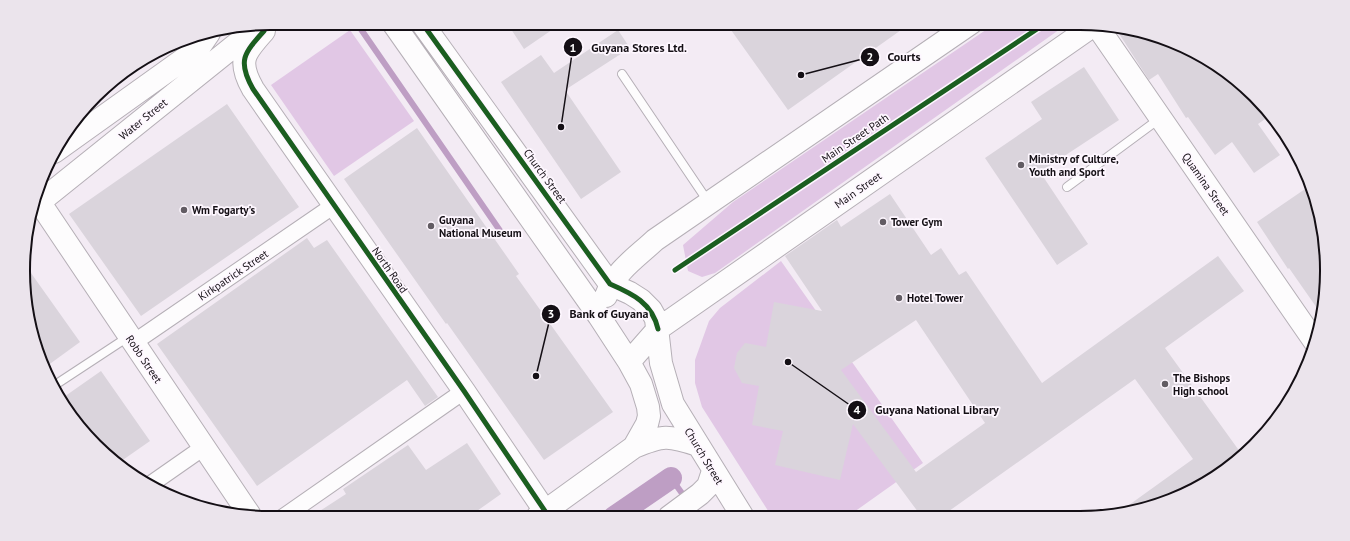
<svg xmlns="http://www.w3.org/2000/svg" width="1350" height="541" viewBox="0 0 1350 541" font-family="'PT Sans',sans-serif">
	<rect width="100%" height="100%" fill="#f3ebf4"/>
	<path fill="#e1c7e5" d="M996 23H1062L1063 27 715 273 702 277 688 271 683 245 733 202Z
		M350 30 414 121 334 176 271 85Z
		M781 261 923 463 847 517H772L702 407 695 383V360L709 321 720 308Z"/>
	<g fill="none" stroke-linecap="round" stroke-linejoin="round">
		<path stroke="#be9ec4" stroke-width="6" d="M358 25 503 235
			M671 478 699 517"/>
		<path stroke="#be9ec4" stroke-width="22" d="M614 517 671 478"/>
	</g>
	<path fill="#dad4dc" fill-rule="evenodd" d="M507 23H562L524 49Z
		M726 23H911L788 110Z
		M1116 29 1159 36 1243 84 1268 117 1258 124 1280 155 1254 173 1232 142 1215 155 1188 117 1186 118 1158 74 1149 80Z
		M618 30 630 48 565 90 621 172 581 199 501 82 541 55 554 73Z
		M1084 67 1119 120 1040 172 1088 244 1057 265 985 158 1042 119 1031 102Z
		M227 104 299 207 141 316 69 214Z
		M417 128 519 274 516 276 613 412 544 460 447 323 446 324 344 179Z
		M1308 187 1324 245 1318 249 1326 259 1319 311 1289 268 1288 269 1257 222Z
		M890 194 931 255 941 248 959 275 966 271 1042 383 1218 256 1244 291 1165 348 1243 456 1189 493 1123 513 1122 510 1193 459 1135 379 942 516H921L853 424 840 480 775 465 783 431 752 425 759 386 742 383 734 368 737 353 745 343 766 347 774 302 822 311 785 256 837 220 841 227ZM916 320 985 423 916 472 841 370Z
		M307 238 314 248 327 240 438 397 425 406 407 380 257 486 157 344Z
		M26 266 80 342 47 366 28 319Z
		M101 371 150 441 117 464 71 414 61 399Z
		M467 443 501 494 467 518H309L346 494 343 489 408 445 426 470Z"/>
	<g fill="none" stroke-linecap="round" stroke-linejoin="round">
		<g stroke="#b5afb6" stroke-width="10">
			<path id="lane" d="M622 74 709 203
				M1067 187 1159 119
				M55 385 128 337"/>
		</g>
		<g stroke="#b5afb6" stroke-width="18">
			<path id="street" d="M133 343 333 206
				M151 484 204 447
				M282 518 464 391"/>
		</g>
		<g stroke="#b5afb6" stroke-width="24">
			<path id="secondary" d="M393 23 599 316 629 362 641 384 648 407 649 416 647 424 634 447 537 517
				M422 23 610 284 630 293 641 300 651 310 656 319 661 363 673 404 743 517
				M1097 26 1315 342
				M264 31C244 53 237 61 253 89L464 391 549 517
				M54 152 198 49 209 33
				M38 200 249 514
				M36 205 249 34
				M606 296C615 271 637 257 655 240L971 23
				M629 362 658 329 1094 25
				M634 447C663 435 668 435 698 445
				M669 517 700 494 708 486 713 471"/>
		</g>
		<use href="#lane" stroke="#fdfcfd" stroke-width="8"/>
		<use href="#street" stroke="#fdfcfd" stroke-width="16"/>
		<use href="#secondary" stroke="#fdfcfd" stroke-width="22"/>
		<g stroke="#fef7ff" stroke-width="8">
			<path id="cycleway" d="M422 23 610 284C633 294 652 303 658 329
				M264 31C244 53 237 61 253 89L464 391 549 517
				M675 270 1046 23"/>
		</g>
		<use href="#cycleway" stroke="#1b5e20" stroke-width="5"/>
	</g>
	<g fill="#625c63" stroke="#fef7ff" stroke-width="1.5">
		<circle cx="1021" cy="165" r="4"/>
		<circle cx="184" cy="210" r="4"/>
		<circle cx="883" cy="222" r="4"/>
		<circle cx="431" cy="226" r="4"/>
		<circle cx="899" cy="298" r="4"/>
		<circle cx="1165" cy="384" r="4"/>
	</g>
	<g text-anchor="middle" stroke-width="3.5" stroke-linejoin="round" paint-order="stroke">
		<g font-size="11" fill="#140f15" stroke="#fef7ff">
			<text transform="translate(143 119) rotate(-39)" y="4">Water Street</text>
			<text transform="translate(855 138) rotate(-34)" y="4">Main Street Path</text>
			<text transform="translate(545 176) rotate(54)" y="4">Church Street</text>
			<text transform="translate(1206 184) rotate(55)" y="4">Quamina Street</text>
			<text transform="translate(858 190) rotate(-35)" y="4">Main Street</text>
			<text transform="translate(390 270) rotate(55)" y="4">North Road</text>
			<text transform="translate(233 275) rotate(-34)" y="4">Kirkpatrick Street</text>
			<text transform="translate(144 359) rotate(56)" y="4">Robb Street</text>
			<text transform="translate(704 456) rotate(59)" y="4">Church Street</text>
		</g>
		<g font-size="11" font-weight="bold" fill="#140f15" stroke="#fef7ff" text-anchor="start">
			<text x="1029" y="163">Ministry of Culture,<tspan x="1029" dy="13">Youth and Sport</tspan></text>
			<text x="192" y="214">Wm Fogarty's</text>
			<text x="439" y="224">Guyana<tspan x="439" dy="13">National Museum</tspan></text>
			<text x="891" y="226">Tower Gym</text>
			<text x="907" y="302">Hotel Tower</text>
			<text x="1173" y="382">The Bishops<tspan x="1173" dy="13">High school</tspan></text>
		</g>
	</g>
	<path d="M0 0H1350V541H0ZM270 30H1080A240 240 0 0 1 1320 270V271A240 240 0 0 1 1080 511H270A240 240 0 0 1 30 271V270A240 240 0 0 1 270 30Z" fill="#ebe4ec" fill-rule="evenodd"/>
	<path fill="none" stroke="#140f15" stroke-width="2" d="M270 30H1080A240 240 0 0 1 1320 270V271A240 240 0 0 1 1080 511H270A240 240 0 0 1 30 271V270A240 240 0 0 1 270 30Z"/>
	<path fill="none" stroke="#140f15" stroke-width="1.5" d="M561 127L573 47M801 75L870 57M536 376L551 314M788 362L857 410"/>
	<g fill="#140f15" stroke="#fef7ff" stroke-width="1.5">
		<circle cx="561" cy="127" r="4"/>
		<circle cx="801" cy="75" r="4"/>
		<circle cx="536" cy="376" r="4"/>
		<circle cx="788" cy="362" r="4"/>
		<circle cx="573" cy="47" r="10"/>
		<circle cx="870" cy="57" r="10"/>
		<circle cx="551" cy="314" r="10"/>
		<circle cx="857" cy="410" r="10"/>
	</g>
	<g font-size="12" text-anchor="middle" font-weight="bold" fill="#fff">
		<text x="573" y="52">1</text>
		<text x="870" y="61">2</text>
		<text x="551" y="318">3</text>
		<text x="857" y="414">4</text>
	</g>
	<g font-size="12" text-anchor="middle" font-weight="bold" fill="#140f15" stroke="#fef7ff" stroke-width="3.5" stroke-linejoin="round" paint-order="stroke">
		<text x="639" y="52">Guyana Stores Ltd.</text>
		<text x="904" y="61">Courts</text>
		<text x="609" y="318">Bank of Guyana</text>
		<text x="937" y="414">Guyana National Library</text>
	</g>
</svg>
